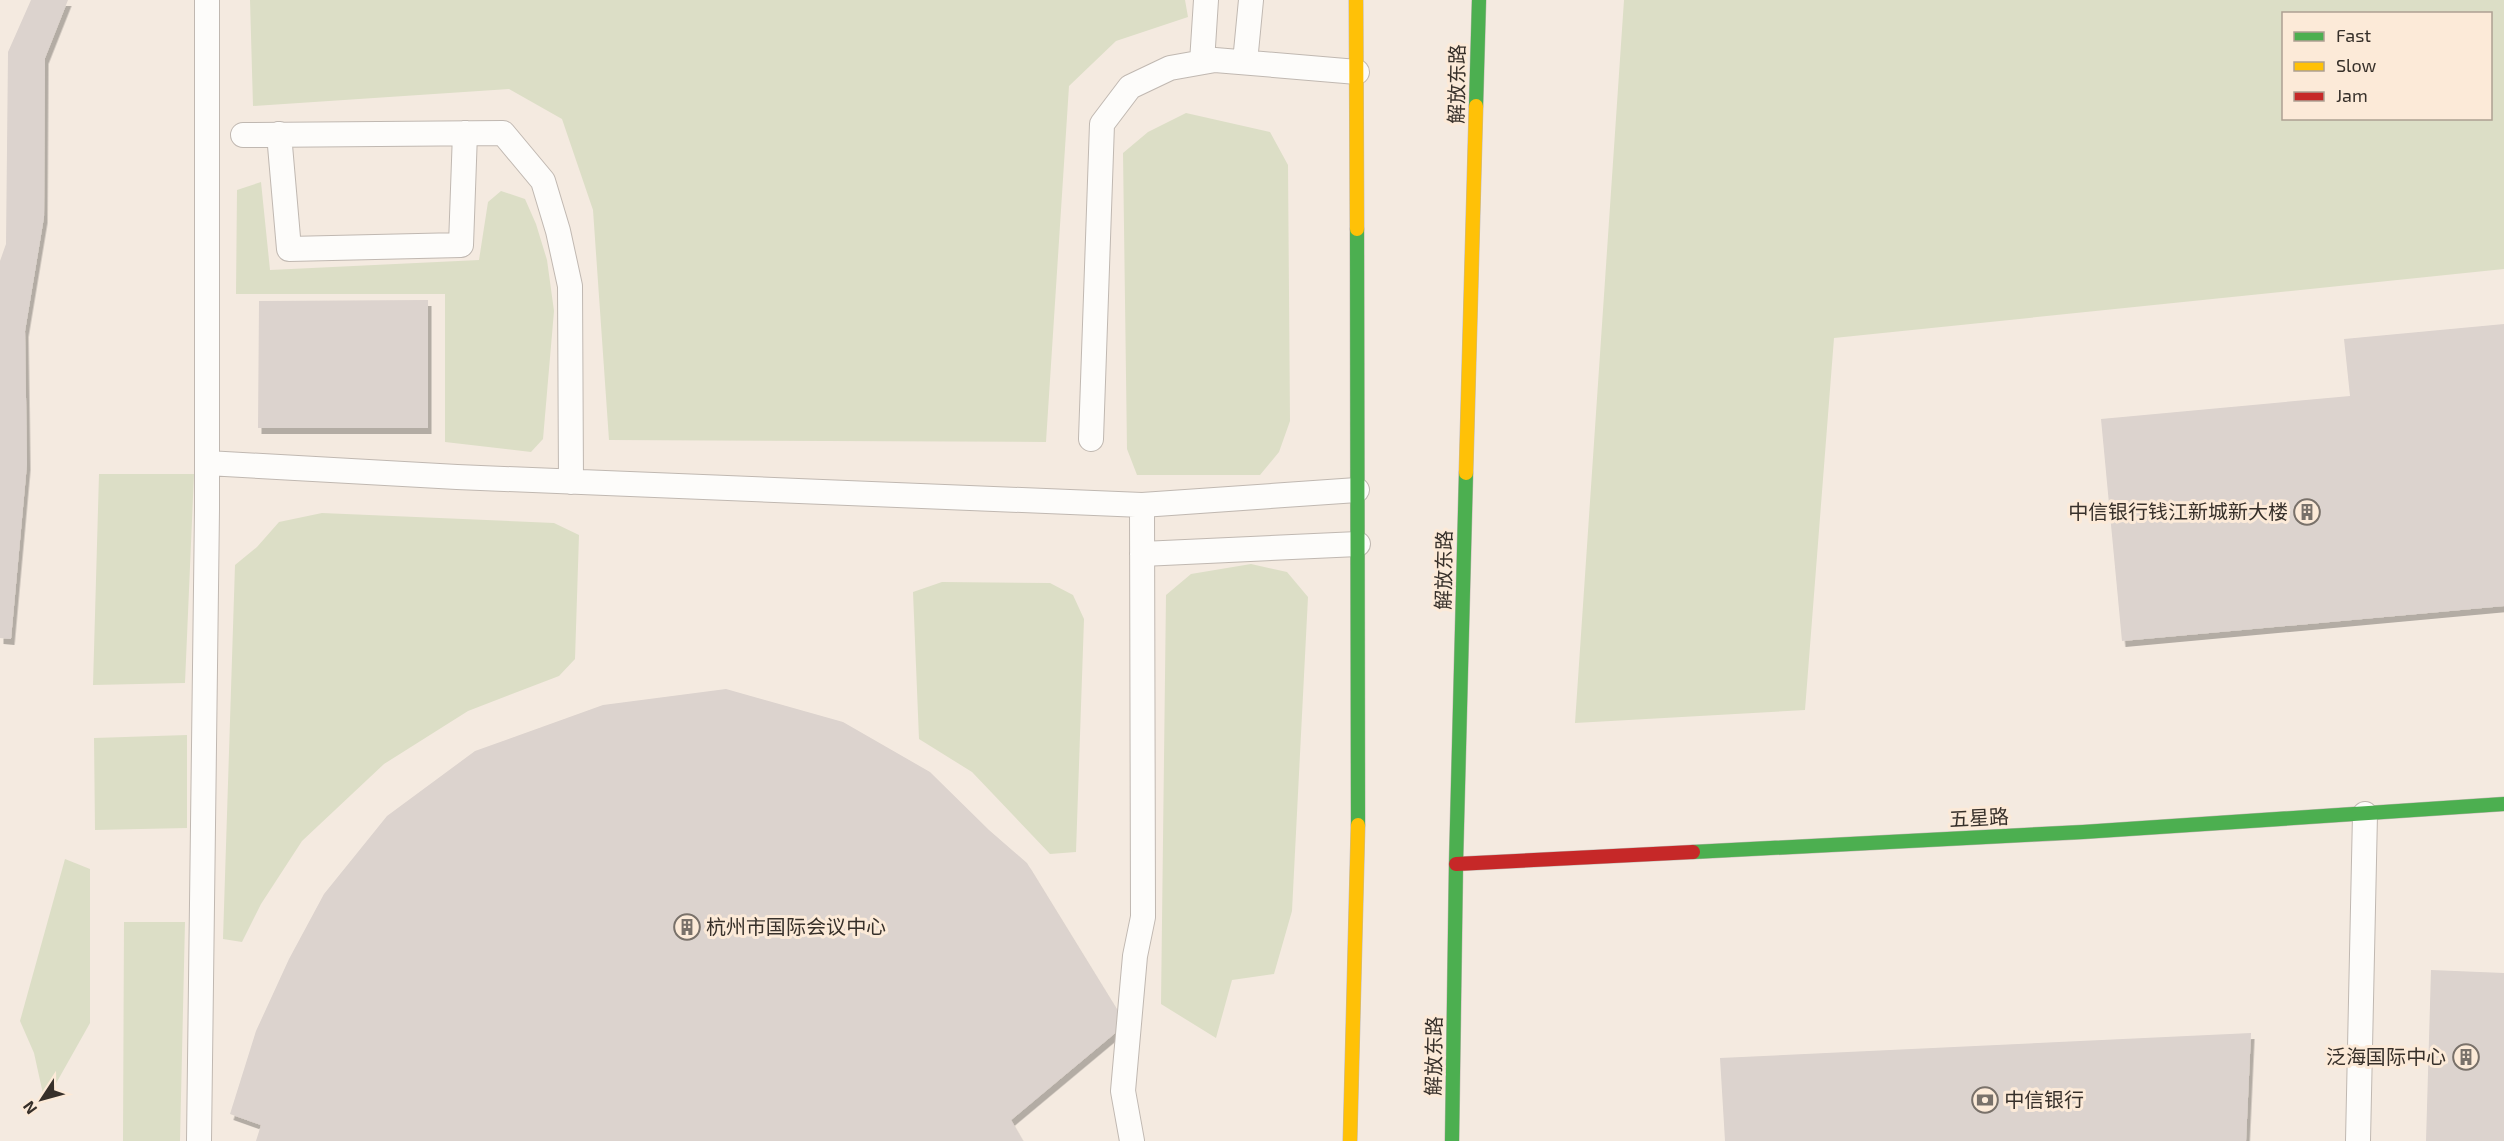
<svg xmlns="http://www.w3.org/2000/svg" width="2504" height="1141" viewBox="0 0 2504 1141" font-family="'Exo 2','Noto Sans SC',sans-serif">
	<defs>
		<filter id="shadow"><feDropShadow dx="3.5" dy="6" stdDeviation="0" flood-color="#0004"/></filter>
	</defs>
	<rect width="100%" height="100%" fill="#f4eae0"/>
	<path fill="#dcdec6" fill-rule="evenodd" d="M250 0H1185L1188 17 1116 41 1069 86 1046 442 609 440 593 210 562 119 509 89 253 106Z
		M1624 0H2504V269L1834 338 1805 710 1575 723ZM2284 14H2490V118H2284Z
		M1186 113 1270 132 1288 165 1290 421 1279 452 1260 475H1137L1127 449 1123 153 1148 132Z
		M261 182 270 270 479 260 488 202 501 191 525 199 536 224 547 260 554 311 543 439 531 452 445 442V294H236L237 190Z
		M99 474H194L185 683 93 685Z
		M322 513 554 523 579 535 575 659 559 676 468 711 384 764 302 841 261 904 242 942 223 939 235 565 257 547 279 522Z
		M1251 564 1287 572 1308 597 1292 911 1274 974 1232 980 1216 1038 1161 1004 1166 595 1191 574Z
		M942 582 1050 583 1073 595 1084 619 1076 852 1050 854 972 772 919 739 913 592Z
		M187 735V828L95 830 94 738Z
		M65 859 90 869V1023L45 1103 34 1053 20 1021Z
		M124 922H185L180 1141H123Z"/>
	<path fill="#dcd3ce" filter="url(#shadow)" d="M31 0H68L45 58 44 217 25 331 27 464 11 639 0 638V261L6 244 8 52Z
		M428 300V428H258L259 301Z
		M2504 324V606L2122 641 2101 419 2350 396 2344 339Z
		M726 689 843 722 930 772 989 830 1027 863 1126 1024 1011 1120 1023 1141H256L261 1125 230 1114 256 1031 289 959 324 894 387 816 475 751 603 705Z
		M2431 970 2504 973V1141H2426Z
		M2251 1033 2246 1141H1725L1720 1058Z"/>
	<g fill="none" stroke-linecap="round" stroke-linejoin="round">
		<g stroke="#c0b8b1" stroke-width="26">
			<path id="lane" d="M1202 62 1206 0
				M1245 62 1251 0
				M279 134 289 249 461 245 465 133
				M243 135 503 133 543 181 558 231 570 286 571 482
				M1091 439 1102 124 1130 87 1170 68 1215 60 1357 72
				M207 463 457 477 1142 505 1357 490
				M1142 554 1358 544
				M199 1141 207 509V0
				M1132 1141 1123 1091 1135 956 1143 917 1142 505
				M2358 1141 2365 814"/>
		</g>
		<g stroke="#c0b8b1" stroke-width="15">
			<path id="fast" d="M1476 106 1479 0
				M1357 229 1358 825
				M1693 852 2083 832 2504 804
				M1452 1141 1456 864 1466 473"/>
		</g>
		<g stroke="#c0b8b1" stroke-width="15">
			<path id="slow" d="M1356 0 1357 229
				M1466 473 1476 106
				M1350 1141 1358 825"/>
		</g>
		<g stroke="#c0b8b1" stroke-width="15">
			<path id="jam" d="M1456 864 1693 852"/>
		</g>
		<use href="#lane" stroke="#fdfcfa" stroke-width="24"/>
		<use href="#fast" stroke="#4caf50" stroke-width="14"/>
		<use href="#slow" stroke="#ffc107" stroke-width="14"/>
		<use href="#jam" stroke="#c62828" stroke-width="14"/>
	</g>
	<defs>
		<g id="building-ring" transform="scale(1.35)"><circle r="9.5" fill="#fcead8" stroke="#79716a" stroke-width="1.5"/><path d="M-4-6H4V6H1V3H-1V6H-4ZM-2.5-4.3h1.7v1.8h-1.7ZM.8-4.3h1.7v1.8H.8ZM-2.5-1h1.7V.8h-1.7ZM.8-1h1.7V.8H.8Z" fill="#79716a"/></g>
		<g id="bank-ring" transform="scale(1.35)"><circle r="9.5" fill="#fcead8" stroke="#79716a" stroke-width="1.5"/><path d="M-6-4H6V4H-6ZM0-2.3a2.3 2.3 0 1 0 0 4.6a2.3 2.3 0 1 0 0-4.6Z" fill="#79716a"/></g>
	</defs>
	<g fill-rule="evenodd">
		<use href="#building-ring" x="2307" y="512"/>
		<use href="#building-ring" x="687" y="927"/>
		<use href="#building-ring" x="2466" y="1057"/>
		<use href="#bank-ring" x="1985" y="1100"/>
	</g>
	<g text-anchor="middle" stroke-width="6" stroke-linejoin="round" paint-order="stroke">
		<g font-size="20" fill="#37302a" stroke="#fcead8">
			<text transform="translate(1457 84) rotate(-89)" y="7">解放东路</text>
			<text transform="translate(1444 570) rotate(-89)" y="7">解放东路</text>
			<text transform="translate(1979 818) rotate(-3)" y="7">五星路</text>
			<text transform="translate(1434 1056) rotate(-89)" y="7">解放东路</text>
		</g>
		<g font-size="20" fill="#37302a" stroke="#fcead8" text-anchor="end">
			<text x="2288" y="519">中信银行钱江新城新大楼</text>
			<text x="706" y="934" text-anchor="start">杭州市国际会议中心</text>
			<text x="2446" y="1064">泛海国际中心</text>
			<text x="2004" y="1107" text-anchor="start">中信银行</text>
		</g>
	</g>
	<rect x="2282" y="12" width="210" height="108" fill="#fcead8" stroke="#ada092" stroke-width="1.5"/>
	<rect x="2294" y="32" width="30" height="9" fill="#4caf50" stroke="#ada092" stroke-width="1.5"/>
	<text x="2336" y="42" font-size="18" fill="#37302a">Fast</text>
	<rect x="2294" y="62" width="30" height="9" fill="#ffc107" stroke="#ada092" stroke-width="1.5"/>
	<text x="2336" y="72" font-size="18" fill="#37302a">Slow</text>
	<rect x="2294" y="92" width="30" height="9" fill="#c62828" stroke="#ada092" stroke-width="1.5"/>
	<text x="2336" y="102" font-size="18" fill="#37302a">Jam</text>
	<g transform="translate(42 1099) rotate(234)" stroke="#fcead8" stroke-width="4.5" paint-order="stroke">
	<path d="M0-4.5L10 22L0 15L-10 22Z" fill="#37302a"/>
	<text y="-9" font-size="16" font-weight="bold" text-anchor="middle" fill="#37302a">N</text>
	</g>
</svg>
